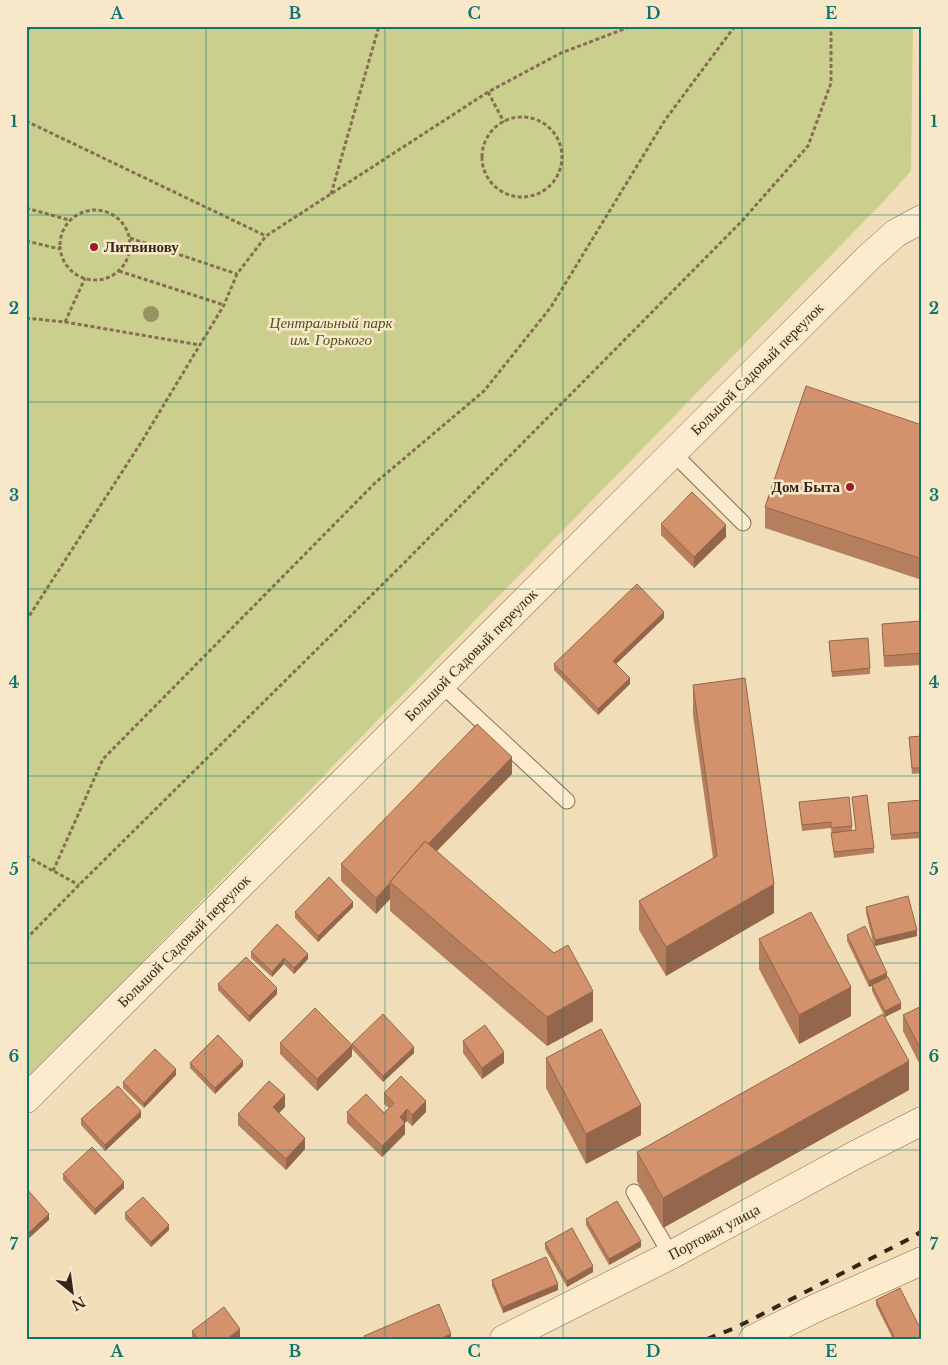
<svg xmlns="http://www.w3.org/2000/svg" width="948" height="1365" viewBox="0 0 948 1365" font-family="'Libre Baskerville',serif">
	<rect width="100%" height="100%" fill="#f1deb9"/>
	<path fill="#cbcf8d" d="M26 26H913L911 171 885 200 26 1081Z"/>
	<g fill="none" stroke-linecap="round" stroke-linejoin="round">
		<g stroke="#896d53" stroke-width="17">
			<path id="lane" d="M673 453 743 523
				M442 685 567 801
				M634 1192 671 1255"/>
		</g>
		<g stroke="#896d53" stroke-width="29">
			<path id="street" d="M26 1099 868 258 896 233 922 219
				M504 1339 671 1255 855 1155 922 1121
				M753 1339 816 1308 922 1261"/>
		</g>
		<path stroke="#896d53" stroke-width="3" stroke-dasharray="4 2.5" stroke-linecap="butt" d="M26 29 41 26
			M488 92 504 122
			M482 157a40 40 0 1 1 80 0a40 40 0 1 1-80 0Z
			M26 121 266 236
			M331 194 379 26
			M26 208 69 220
			M60 245a35 35 0 1 1 70 0a35 35 0 1 1-70 0Z
			M130 238 237 274
			M26 241 60 249
			M119 271 224 305
			M26 318 65 322 200 345
			M65 322 85 278
			M26 621 142 441 224 305 237 274 266 236 488 92 561 53 632 26
			M26 856 79 885
			M53 871 103 759 375 483 484 391 551 307 665 120 735 26
			M26 939 79 885 403 564 742 221 808 146 831 83V26"/>
		<use href="#lane" stroke="#fceccd" stroke-width="15"/>
		<use href="#street" stroke="#fceccd" stroke-width="28"/>
		<path stroke="#362619" stroke-width="4" stroke-dasharray="9 9" stroke-linecap="butt" d="M707 1339 735 1328 913 1237 922 1231"/>
	</g>
	<circle fill="#959264" cx="151" cy="314" r="8"/>
	<path fill="#b57e5d" d="M922 425V580L765 528V507Z
		M661 524 726 537 694 568 661 535Z
		M664 618 616 664 630 684 598 715 554 670V664Z
		M882 624 922 633V665L884 667Z
		M829 641 870 668V674L832 677Z
		M693 685 774 913 666 976 639 930V901L713 858 693 715Z
		M922 736V773L912 774 909 737Z
		M512 774 436 851 593 1021 547 1046 390 911V899L376 914 341 881V864Z
		M852 797 874 848V853L834 858 831 828 802 831 799 802 852 826V831L856 830Z
		M922 800V838L891 840 888 803Z
		M353 907 318 942 295 918V912Z
		M866 907 917 936 875 946 901 1009 885 1017 872 991V986L869 987 847 941V935L874 946 866 913Z
		M759 939 851 1016 799 1044 759 969Z
		M251 952 308 959 294 974 284 964 272 977 251 958Z
		M218 984 277 994 249 1022 218 990Z
		M922 1006V1069L903 1031V1015Z
		M463 1041 504 1063 482 1079 463 1053Z
		M280 1043 352 1045V1044L414 1053 383 1082 352 1049V1056L317 1091 280 1054Z
		M546 1058 641 1135 586 1164 546 1088Z
		M190 1063 243 1066 215 1094 190 1068Z
		M176 1075 144 1108 123 1088V1082Z
		M909 1090 663 1228 637 1181V1152Z
		M384 1093 426 1112 412 1126 407 1121 405 1122V1134L382 1157 347 1123V1112L384 1113 389 1108 384 1104Z
		M285 1107 279 1113 305 1149 286 1170 238 1125V1114Z
		M141 1117 105 1151 81 1125V1119Z
		M63 1174 124 1188 95 1215 63 1180Z
		M125 1213 169 1230 151 1247 125 1219Z
		M586 1219 641 1247 609 1265 586 1225Z
		M545 1243 593 1272 567 1287 545 1249Z
		M492 1280 558 1290 503 1313 492 1286Z
		M876 1300 922 1339H893L876 1305Z
		M192 1331 240 1339H192Z"/>
	<path fill="#94664c" d="M726 525V537L694 568V557Z
		M664 612V618L613 667V661Z
		M630 678V684L598 715V709Z
		M512 757V774L399 890 391 882Z
		M390 883V899L376 914V898Z
		M774 884V913L666 976V947Z
		M353 902V907L318 942V936Z
		M917 930V936L875 946V940Z
		M308 954V959L294 974V968Z
		M284 958V964L272 977V972Z
		M887 973V978L869 987V981Z
		M851 987V1016L799 1044V1015Z
		M277 988V994L249 1022V1016Z
		M593 991V1021L547 1046V1017Z
		M901 1003V1009L885 1017V1011Z
		M352 1045V1056L317 1091V1079Z
		M414 1047V1053L383 1082V1076Z
		M504 1052V1063L482 1079V1068Z
		M243 1061V1066L215 1094V1088Z
		M909 1061V1090L663 1228V1198Z
		M176 1069V1075L144 1108V1103Z
		M285 1095V1107L273 1119V1107Z
		M426 1101V1112L412 1126V1115Z
		M641 1105V1135L586 1164V1134Z
		M407 1109V1121L400 1128V1117Z
		M141 1111V1117L105 1151V1145Z
		M405 1123V1134L382 1157V1146Z
		M305 1138V1149L286 1170V1159Z
		M124 1182V1188L95 1215V1209Z
		M49 1214V1220L26 1241V1235Z
		M169 1225V1230L151 1247V1242Z
		M641 1241V1247L609 1265V1259Z
		M593 1266V1272L567 1287V1281Z
		M558 1284V1290L503 1313V1307Z
		M240 1329V1339H227Z
		M451 1334V1339H440Z"/>
	<path fill="#d3926c" stroke="#94664c" d="M806 386 922 425V559L765 507Z
		M692 492 726 525 694 557 661 524Z
		M637 584 664 612 613 661 630 678 598 709 554 664Z
		M921 621 922 653 884 656 882 624Z
		M868 638 870 668 832 672 829 641Z
		M745 678 774 884 666 947 639 901 717 856 693 685Z
		M477 724 512 757 428 844 425 841 390 882H391L376 898 341 864Z
		M922 736V768H912L909 737Z
		M867 795 874 848 834 852 831 833 856 830 852 797Z
		M849 797 852 826 831 828V822L802 825 799 802Z
		M922 800V832L891 835 888 803Z
		M425 841 554 953 568 945 593 991 547 1017 390 882Z
		M329 877 353 902 318 936 295 912Z
		M908 896 917 930 875 940 866 907Z
		M811 912 851 987 799 1015 759 939Z
		M277 924 308 954 294 968 284 958 272 972 251 952Z
		M865 926 887 973 869 981 847 935Z
		M246 957 277 988 249 1016 218 984Z
		M888 977 901 1003 885 1011 872 985Z
		M922 1006V1052L903 1015Z
		M315 1008 352 1045 317 1079 280 1043Z
		M383 1014 414 1047 383 1076 352 1044Z
		M883 1014 909 1061 663 1198 637 1152Z
		M485 1025 504 1052 482 1068 463 1041Z
		M601 1029 641 1105 586 1134 546 1058Z
		M218 1035 243 1061 215 1088 190 1063Z
		M155 1049 176 1069 144 1103 123 1082Z
		M401 1076 426 1101 412 1115 407 1109 400 1117 405 1123 382 1146 347 1112 366 1094 384 1113 394 1103 384 1093Z
		M269 1081 285 1095 273 1107 305 1138 286 1159 238 1114Z
		M118 1086 141 1111 105 1145 81 1119Z
		M92 1147 124 1182 95 1209 63 1174Z
		M26 1188 49 1214 26 1235Z
		M143 1197 169 1225 151 1242 125 1213Z
		M617 1201 641 1241 609 1259 586 1219Z
		M572 1228 593 1266 567 1281 545 1243Z
		M546 1257 558 1284 503 1307 492 1280Z
		M900 1288 922 1332V1339H895L876 1300Z
		M439 1304 451 1334 440 1339H365L364 1336Z
		M224 1307 240 1329 227 1339H198L192 1331Z"/>
	<path fill="none" stroke="#0f766e" stroke-width="1" stroke-opacity="0.55" d="M206 26V1339M385 26V1339M563 26V1339M742 26V1339M26 215H922M26 402H922M26 589H922M26 776H922M26 963H922M26 1150H922"/>
	<g fill="#9c1e25" stroke="#f8e8c9" stroke-width="2">
		<circle cx="94" cy="247" r="5"/>
		<circle cx="850" cy="487" r="5"/>
	</g>
	<g text-anchor="middle" stroke-width="5" stroke-linejoin="round" paint-order="stroke">
		<g font-size="15" font-weight="bold" fill="#362619" stroke="#f8e8c9" text-anchor="start">
			<text x="104" y="252">Литвинову</text>
			<text x="840" y="492" text-anchor="end">Дом Быта</text>
		</g>
		<g font-size="15" font-style="italic" fill="#49541e" stroke="#f8e8c9">
			<text x="331" y="328">Центральный парк<tspan x="331" dy="17">им. Горького</tspan></text>
		</g>
		<g font-size="15" fill="#362619" stroke="#f8e8c9">
			<text transform="translate(757 369) rotate(-45)" y="5">Большой Садовый переулок</text>
			<text transform="translate(471 655) rotate(-45)" y="5">Большой Садовый переулок</text>
			<text transform="translate(184 941) rotate(-45)" y="5">Большой Садовый переулок</text>
			<text transform="translate(714 1232) rotate(-28)" y="5">Портовая улица</text>
		</g>
	</g>
	<rect width="948" height="1365" fill="none" stroke="#f8e8c9" stroke-width="55"/>
	<g transform="translate(72 1292) rotate(151)" stroke="#f8e8c9" stroke-width="4" paint-order="stroke">
	<path d="M0-4L9 19L0 12L-9 19Z" fill="#362619"/>
	<text y="-8" font-size="14" font-weight="bold" text-anchor="middle" fill="#362619">N</text>
	</g>
	<rect x="28" y="28" width="892" height="1310" fill="none" stroke="#0f766e" stroke-width="2"/>
	<g font-size="16" text-anchor="middle" font-weight="bold" fill="#0f766e">
		<text x="117" y="19">A</text>
		<text x="295" y="19">B</text>
		<text x="474" y="19">C</text>
		<text x="653" y="19">D</text>
		<text x="831" y="19">E</text>
		<text x="14" y="127">1</text>
		<text x="934" y="127">1</text>
		<text x="14" y="314">2</text>
		<text x="934" y="314">2</text>
		<text x="14" y="501">3</text>
		<text x="934" y="501">3</text>
		<text x="14" y="688">4</text>
		<text x="934" y="688">4</text>
		<text x="14" y="875">5</text>
		<text x="934" y="875">5</text>
		<text x="14" y="1062">6</text>
		<text x="934" y="1062">6</text>
		<text x="14" y="1250">7</text>
		<text x="934" y="1250">7</text>
		<text x="117" y="1357">A</text>
		<text x="295" y="1357">B</text>
		<text x="474" y="1357">C</text>
		<text x="653" y="1357">D</text>
		<text x="831" y="1357">E</text>
	</g>
</svg>
